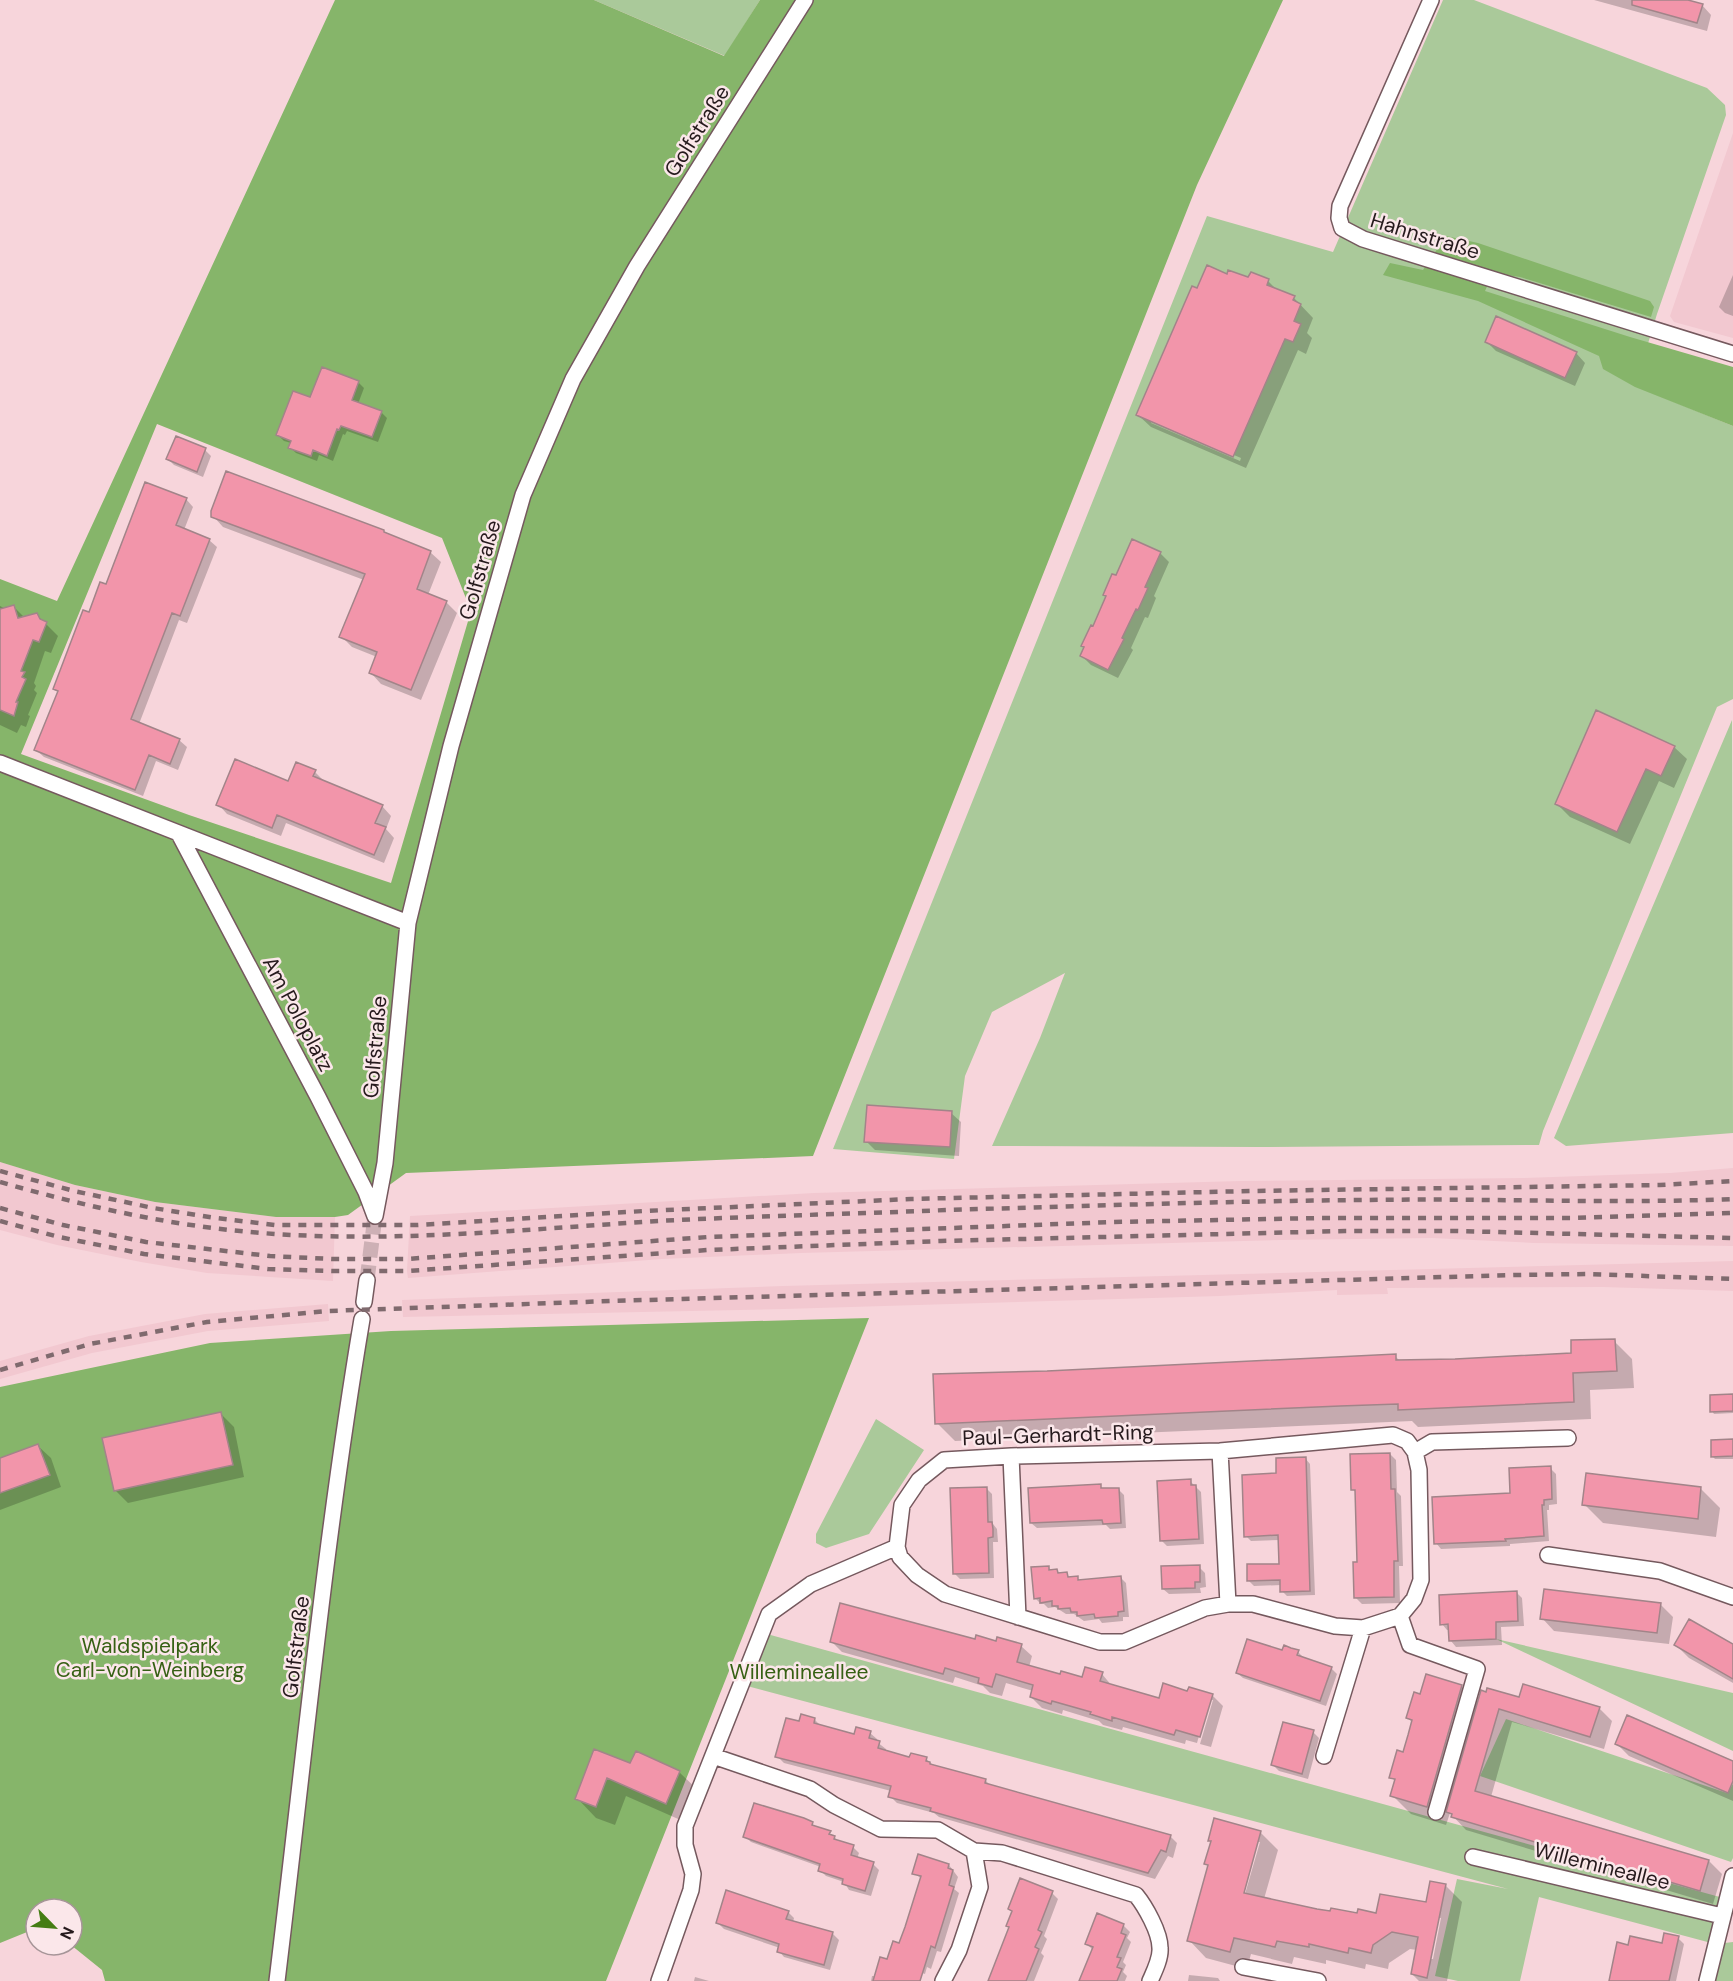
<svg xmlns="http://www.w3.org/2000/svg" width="1733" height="1981" viewBox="0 0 1733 1981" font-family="'DM Sans',sans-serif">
	<rect width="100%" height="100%" fill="#f7d5db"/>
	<path fill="#f2c8d0" d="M1733 133V338L1674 322 1670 316Z
		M0 1162 75 1185 155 1202 276 1217H335L333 1281 207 1273 141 1262 57 1245 0 1230Z
		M1733 1168V1246L1534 1243 1432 1238 1281 1240 801 1253 662 1259 408 1278 407 1271 410 1216 814 1193 1241 1181 1523 1178 1670 1173Z
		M1733 1261V1291L1603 1287 1387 1288 1388 1294 1337 1295V1290L1220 1296 784 1309 403 1317 402 1300 783 1286Z
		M328 1304 329 1321 208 1331 92 1353 0 1379V1361L89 1336 205 1314Z"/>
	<path fill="#aac99a" d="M594 0H760L725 56Z
		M1443 0H1474L1707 88 1725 105 1726 115 1657 314 1635 386 1733 426V699L1717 707 1543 1131 1539 1145 1257 1147 992 1146 1040 1038 1065 973 992 1012 965 1076 954 1159 833 1149 1207 216 1333 252Z
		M1732 720 1733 1133 1566 1146 1554 1138Z
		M876 1419 924 1450 869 1534 826 1548 816 1543V1534Z
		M767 1634 1727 1899 1716 1944 1733 1942V1981H1707L1715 1944 1539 1897 1520 1981H1458L1435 1976 1457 1879 1508 1889 747 1686Z
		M1496 1639 1733 1693V1751Z
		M1506 1719 1727 1793 1733 1784V1858L1731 1862 1480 1776Z"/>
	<path fill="#86b56a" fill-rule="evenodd" d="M335 0H594L724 56 760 0H1283L1197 185 813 1156 406 1173 348 1215 335 1217H276L155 1202 75 1185 0 1162V579L57 601ZM157 424 442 538 471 611 391 883 189 815 21 754Z
		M1446 236 1478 243 1650 301 1654 307 1651 317 1520 277 1493 273 1485 291 1630 337 1733 367V426L1635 387 1603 369 1599 356 1478 301 1383 275 1390 263 1423 270Z
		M869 1318 606 1981H105L102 1970 71 1945 72 1909H36V1930H32L0 1943V1387L210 1343 391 1331Z"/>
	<path fill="#0003" fill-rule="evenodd" d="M1594 0H1683L1702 5 1711 15 1707 31Z
		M1733 275V316L1725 313 1719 307Z
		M1228 276 1268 281 1279 292 1294 298 1313 318 1307 333 1312 338 1306 354 1298 350 1246 468 1151 427 1138 415 1197 290ZM1151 420 1241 458 1240 461 1151 423Z
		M1486 341 1576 353 1585 363 1575 386 1496 351Z
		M358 382 364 388 358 404 381 412 387 418 378 442 347 431 345 435 343 434 333 461 319 455 317 461 296 453 290 447 291 443 284 441 278 435 311 399Z
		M205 450 211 456 203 477 174 465 168 459Z
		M186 499 193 507 184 530 209 540 217 547 187 623 179 620 139 724 179 740 187 747 178 770 156 761 143 796 44 757 36 750 59 693 55 689 89 614 107 586Z
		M213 516 430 552 441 562 428 595 446 602 457 613 421 700 381 684 371 673 377 657 352 647 341 636 364 580 223 527Z
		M1160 553 1169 562 1154 596 1156 598 1148 618 1145 617 1131 648 1133 650 1118 678 1091 665 1082 656 1116 577Z
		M0 606 6 609 13 606 25 618 37 615 58 636 51 653 45 651 34 683 36 686 34 690 37 693 28 715 30 716 26 727 21 725 17 733 0 725Z
		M1674 747 1687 759 1674 788 1659 781 1630 844 1570 817 1557 804Z
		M315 772 324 781 382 806 391 816 386 829 394 838 384 863 286 823 281 836 227 814 218 804 289 783Z
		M951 1113 961 1122 959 1156 875 1150 866 1141Z
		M1614 1341 1632 1359 1634 1388 1590 1390 1591 1419 1418 1427 1412 1421 955 1441 937 1423 1047 1372 1395 1356 1401 1362 1573 1354Z
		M1733 1396V1413L1714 1414 1712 1411Z
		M221 1414 234 1427 244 1477 128 1503 115 1490Z
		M1733 1441V1459H1715L1713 1457Z
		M38 1446 51 1458 61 1487 0 1510V1460Z
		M1390 1454 1396 1460 1397 1492 1401 1496 1403 1566H1399L1400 1603 1362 1604 1356 1598 1359 1563 1357 1494 1353 1489Z
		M1305 1458 1310 1464 1315 1595 1287 1596 1282 1591V1585L1254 1586 1249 1581 1281 1565 1280 1540 1251 1541 1246 1536 1278 1475Z
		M1550 1468 1556 1474 1557 1504 1549 1505V1510H1547L1549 1541 1510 1544V1546L1441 1549 1436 1543Z
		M1190 1481 1201 1492 1204 1544 1167 1546 1161 1540Z
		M1100 1486 1104 1490 1118 1489 1124 1495 1126 1528 1110 1529 1106 1525 1037 1528 1031 1523Z
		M986 1488 992 1494 993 1524 997 1529 998 1542H993L994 1578 960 1579 955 1574Z
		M1701 1489 1720 1508 1716 1537 1603 1523 1584 1504Z
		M1048 1567 1052 1571H1057L1060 1574H1066L1071 1579 1077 1578 1080 1581 1120 1577 1126 1583 1129 1617H1123V1621L1102 1623 1099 1619 1084 1621 1074 1614H1066L1055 1607 1048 1608 1044 1604H1041L1035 1598Z
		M1199 1567 1205 1573 1206 1587 1200 1588 1201 1593 1169 1594 1163 1589Z
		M1516 1592 1522 1598 1524 1626 1501 1627 1502 1645 1456 1647 1451 1641 1450 1630H1447L1442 1624Z
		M1660 1604 1673 1617 1669 1644 1554 1631 1542 1618Z
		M831 1641H976L1021 1646 1032 1656 1029 1667 1061 1676 1083 1679 1102 1674 1112 1686 1160 1700 1189 1692 1212 1695 1223 1706 1211 1747 1200 1744 1213 1700H1209L1197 1743 1186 1740 1185 1744 1123 1727 1122 1730 1103 1725 1099 1721 1063 1710 1062 1714 1042 1708 1031 1697 1033 1691 1006 1683 1002 1696 990 1693 983 1686 955 1677 953 1683 842 1652Z
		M1676 1645 1733 1646V1683L1689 1658Z
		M1283 1652H1298L1303 1657 1331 1668 1337 1674 1326 1706 1243 1678 1237 1673Z
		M1461 1686 1479 1704 1520 1699 1599 1708 1612 1721 1604 1749 1512 1722 1491 1797 1709 1861 1722 1874 1713 1904 1466 1830 1450 1813 1446 1825 1411 1814 1392 1795 1396 1782 1391 1777 1404 1753 1413 1723 1408 1718 1421 1695Z
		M815 1720 822 1727 855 1736 870 1733 877 1739V1742L886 1749V1752L910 1759H926L933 1765 986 1781 992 1787 1170 1836 1177 1843 1173 1858 1168 1856 1155 1879 939 1817 934 1813 897 1803 890 1796 891 1791 784 1763 777 1756 800 1723Z
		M1313 1732 1319 1738 1308 1779 1279 1771 1273 1765Z
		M1616 1743 1733 1763V1801L1629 1756Z
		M595 1751 631 1765 679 1772 699 1791 685 1822 626 1796 615 1825 596 1818 577 1798Z
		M812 1824 816 1828 830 1833 839 1842 853 1847 859 1853 857 1859 873 1864 879 1870 871 1896 849 1890 844 1882 826 1876 820 1870 821 1867 751 1842 745 1836Z
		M1261 1833 1278 1850 1264 1899 1317 1911 1358 1915H1377L1427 1904 1445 1885 1462 1902 1447 1981H1419L1412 1974 1417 1950 1410 1949 1389 1963 1388 1969 1366 1964 1365 1969 1326 1960V1964L1294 1957 1292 1964 1251 1954 1247 1969 1206 1958 1189 1940 1209 1867 1206 1863 1212 1843 1209 1840ZM1257 1842H1260L1243 1901 1241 1900ZM1438 1918H1441L1433 1959H1430Z
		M949 1865 958 1877 954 1889 959 1893 941 1952 937 1951 931 1969 927 1967 925 1974 922 1973 919 1981H871L872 1976H876L900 1945 922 1879 914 1873Z
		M1052 1893 1058 1899 1044 1936 1047 1939 1041 1953 1044 1956 1034 1981H989Z
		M788 1912 794 1918 793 1922 833 1934 839 1940 830 1970 784 1957 779 1951 780 1948 724 1929 718 1923Z
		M1097 1915 1124 1926 1130 1932 1127 1938 1131 1942 1123 1962 1126 1965 1123 1972 1127 1976 1125 1981H1081L1092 1949 1086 1943Z
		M1678 1938 1684 1944 1676 1981H1610L1663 1945Z
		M1189 1975 1218 1978 1220 1981H1188Z
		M695 1977 709 1981H694Z"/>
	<path fill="#f295aa" stroke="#a28489" stroke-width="1.5" d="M1632 0H1688L1703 4 1697 23 1632 5Z
		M1207 265 1227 274 1228 270 1248 277 1251 272 1269 279 1267 285 1295 296 1293 300 1301 304 1294 321 1301 324 1293 342 1285 339 1233 457 1136 415 1192 286 1197 288Z
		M1496 316 1577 352 1565 378 1485 342Z
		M322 367 359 381 352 400 382 411 372 437 341 426 339 430 337 429 327 456 313 450 311 456 288 448 291 441 276 435 293 391 310 397Z
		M176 436 206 448 197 472 166 459Z
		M226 471 384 530V532L431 551 417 589 447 601 411 690 369 673 377 652 339 637 365 574 211 517V511Z
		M145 482 187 498 176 525 210 539 180 616 172 613 131 719 180 739 170 764 149 755 135 790 34 750 58 691 53 689 83 610 89 612 100 582 106 584Z
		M1132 539 1161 552 1145 587 1148 588 1138 610 1136 609 1122 638 1124 639 1108 670 1080 656 1084 647 1081 646 1091 625 1093 626 1106 596 1103 595 1112 574 1116 575Z
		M14 605 18 618 37 613 40 619 47 622 39 642 33 640 21 671 25 672 22 677 26 679 16 702H18L14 716 0 710V609Z
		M1596 710 1675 746 1661 776 1646 769 1617 832 1555 804Z
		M235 759 288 781 296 762 316 770 313 776 383 805 375 823 386 827 374 855 277 815 272 828 216 805Z
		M867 1105 952 1111 950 1147 864 1142Z
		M1615 1339 1617 1371 1573 1373 1574 1402 1398 1410V1404L1340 1406 935 1424 933 1374 1047 1371 1396 1354V1360L1455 1359 1571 1353V1340Z
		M1733 1394V1411L1710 1412V1395Z
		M221 1412 233 1465 114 1491 102 1438Z
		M1733 1439V1456L1711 1457V1440Z
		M38 1444 50 1475 0 1493V1458Z
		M1390 1453 1391 1489H1395L1398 1561H1394V1597L1354 1598 1353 1562H1357L1355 1490H1351L1350 1454Z
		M1306 1457 1310 1591 1280 1592V1580L1247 1581V1564H1279L1278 1535 1244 1537 1242 1475 1276 1473V1458Z
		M1551 1466 1552 1499 1544 1500V1505H1542L1544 1536 1505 1539 1506 1541 1434 1544 1432 1497 1510 1493 1509 1468Z
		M1586 1473 1701 1487 1698 1519 1582 1505Z
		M1191 1479V1485H1196L1199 1539 1160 1541 1157 1481Z
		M1101 1484V1488H1119L1121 1523 1103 1524 1102 1520 1030 1523 1028 1488Z
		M987 1487 988 1522H992L993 1529V1537L988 1538 989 1573 953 1574 950 1488Z
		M1200 1565V1582H1195V1588L1162 1589 1161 1566Z
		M1049 1566V1570L1057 1569 1058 1573 1067 1572 1068 1577 1078 1576V1580L1121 1576 1124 1611 1118 1612V1616L1095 1618 1094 1614 1077 1616V1612H1071L1070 1608 1058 1609V1606H1052V1601L1040 1603V1598L1034 1599 1031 1567Z
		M1544 1589 1661 1603 1657 1633 1540 1619Z
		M1517 1591 1518 1621 1496 1622V1639L1449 1641 1448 1624 1440 1625 1439 1595Z
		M840 1603 975 1639 976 1635 996 1641 997 1637 1022 1644 1017 1662 1060 1674 1061 1671 1082 1677 1085 1667 1103 1672 1100 1681 1159 1698 1163 1683 1187 1691 1189 1687 1213 1694 1200 1737 1176 1730 1174 1735 1112 1717V1721L1090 1714 1091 1712 1052 1701 1051 1704 1030 1697 1033 1685 996 1674 992 1687 978 1683 979 1678 945 1668 943 1674 830 1642Z
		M1689 1619 1733 1644V1679L1674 1645Z
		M1247 1639 1282 1650 1284 1645 1291 1648 1299 1650 1297 1655 1332 1667 1320 1701 1236 1673Z
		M1426 1674 1462 1685 1427 1807 1390 1796 1395 1779 1389 1778 1397 1750 1403 1752 1408 1735 1412 1720 1406 1718 1414 1692 1420 1694Z
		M1523 1684 1600 1707 1590 1737 1499 1709 1475 1791 1709 1860 1700 1891 1451 1817 1452 1814 1446 1812 1481 1690 1486 1692 1487 1688 1519 1697Z
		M801 1714 815 1718 814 1723 854 1734 856 1727 871 1731 869 1738 880 1741 878 1748 909 1757 911 1753 927 1757 926 1761 930 1762V1764L986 1779 985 1783 1171 1835 1166 1852 1161 1850 1148 1873 930 1811 931 1808 888 1797 891 1786 775 1757 786 1718 799 1721Z
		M1627 1715 1733 1761V1781L1728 1793 1615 1744Z
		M1283 1722 1314 1730 1302 1774 1271 1765Z
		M594 1749 630 1763 636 1751 680 1771 666 1804 607 1778 596 1807 575 1799Z
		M754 1803 804 1818 813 1822 812 1825 831 1831 829 1834 835 1836 834 1839 854 1845 851 1855 874 1862 865 1891 842 1884 843 1879 818 1871 820 1864 743 1837Z
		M1214 1818 1261 1831 1244 1893 1317 1909 1330 1911 1331 1908 1357 1913 1358 1909 1376 1913 1380 1894 1426 1902 1430 1881 1446 1884 1427 1978 1411 1974 1418 1937 1392 1932 1373 1945 1371 1953 1349 1948 1348 1953 1309 1944V1947L1277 1941 1275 1947 1234 1938 1230 1952 1187 1941 1208 1865 1204 1864 1211 1841H1208Z
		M918 1854 949 1864 948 1868 953 1870 949 1885 954 1887 935 1948 931 1946 920 1981H873L880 1957 887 1959 893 1941 899 1943 905 1927 921 1876 912 1874Z
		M1020 1878 1053 1891 1038 1930 1042 1932 1035 1947 1039 1949 1026 1981H988L1009 1927 1006 1926 1012 1911 1008 1909Z
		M726 1890 789 1911 786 1919 833 1932 824 1965 777 1952 779 1944 716 1923Z
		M1097 1913 1124 1924 1121 1933 1126 1935 1117 1957 1121 1958 1117 1967 1122 1969 1117 1981H1079L1093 1947 1085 1944Z
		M1664 1933 1679 1936 1669 1981H1609L1617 1942 1628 1945 1630 1936 1662 1943Z"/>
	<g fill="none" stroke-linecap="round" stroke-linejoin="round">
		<path stroke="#cdb0b5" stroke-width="15" stroke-dasharray="15 8" stroke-linecap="butt" d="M367 1280 375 1216"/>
		<g stroke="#75595e" stroke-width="18">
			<path id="street" d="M1431 0 1340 206 1339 218 1342 228 1363 239 1733 354
				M0 763 408 923
				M179 834 318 1097 366 1192 375 1216
				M375 1216 385 1163 408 923 451 746 523 495 573 379 637 266 805 0
				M364 1302 367 1280
				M1220 1451 1228 1604
				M1415 1452 1419 1470 1421 1580 1414 1599 1400 1616 1363 1628 1335 1626 1253 1604H1228L1205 1608 1124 1642H1100L945 1594 917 1575 900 1557 897 1547 902 1505 919 1480 944 1460 1011 1456 1220 1451 1393 1435 1407 1441 1415 1452 1432 1442 1568 1438
				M1011 1456 1018 1617
				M1548 1555 1660 1571 1733 1597
				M1400 1616 1410 1645 1477 1669 1436 1812
				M713 1756 810 1789 834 1805 881 1829 938 1830 974 1851 980 1887 959 1950 943 1981
				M1324 1756 1363 1628
				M974 1851 1002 1853 1136 1895C1145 1906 1160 1932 1160 1948 1161 1958 1154 1972 1150 1981
				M1473 1857 1722 1916
				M1243 1967 1318 1981
				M277 1981C304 1760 325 1538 362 1319
				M659 1981 691 1890 693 1874 685 1845V1826L769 1614 811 1584 897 1547
				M1707 1981 1733 1876"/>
		</g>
		<use href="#street" stroke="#fff" stroke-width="15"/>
		<path stroke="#7f6a6e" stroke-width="4.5" stroke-dasharray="8 8" stroke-linecap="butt" d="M0 1171 74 1191 153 1208 216 1218 275 1225H417L644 1211 911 1199 1250 1191 1660 1185 1733 1181
			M0 1182C70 1202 141 1219 213 1228 361 1247 511 1230 658 1221 754 1216 851 1214 947 1210 1086 1206 1226 1201 1366 1200 1488 1198 1611 1204 1733 1199
			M0 1208 63 1225 146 1242 270 1256 333 1259H407L708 1237 1114 1222 1321 1218H1574L1733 1213
			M0 1221 59 1237 144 1254 268 1269 332 1271H407L708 1250 941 1241 1345 1231H1457L1733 1238
			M0 1370 90 1344 207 1322 328 1311 611 1301 1515 1275 1587 1274 1733 1279"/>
	</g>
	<g text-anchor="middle" stroke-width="5" stroke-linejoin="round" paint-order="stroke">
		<g font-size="21" fill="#261a1d" stroke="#fbe7ea">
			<text transform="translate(697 131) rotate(-58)" y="7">Golfstraße</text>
			<text transform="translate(1425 236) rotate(17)" y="7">Hahnstraße</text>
			<text transform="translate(480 570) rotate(-74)" y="7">Golfstraße</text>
			<text transform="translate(298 1014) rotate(62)" y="7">Am Poloplatz</text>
			<text transform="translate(375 1047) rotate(-85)" y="7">Golfstraße</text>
			<text transform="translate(1058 1435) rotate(-2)" y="7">Paul-Gerhardt-Ring</text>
			<text transform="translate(296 1647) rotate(-83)" y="7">Golfstraße</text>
			<text transform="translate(1602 1866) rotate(14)" y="7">Willemineallee</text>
		</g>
		<g font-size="21" fill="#366014" stroke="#fbe7ea">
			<text x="150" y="1653">Waldspielpark<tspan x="150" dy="24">Carl-von-Weinberg</tspan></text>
			<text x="799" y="1679">Willemineallee</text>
		</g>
	</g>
	<g transform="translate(54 1927) rotate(115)"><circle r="28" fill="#fbe7ea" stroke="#a69598" stroke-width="1.5"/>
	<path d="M0-4.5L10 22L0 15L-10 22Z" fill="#457d14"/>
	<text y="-9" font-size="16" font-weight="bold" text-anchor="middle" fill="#261a1d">N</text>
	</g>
</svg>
